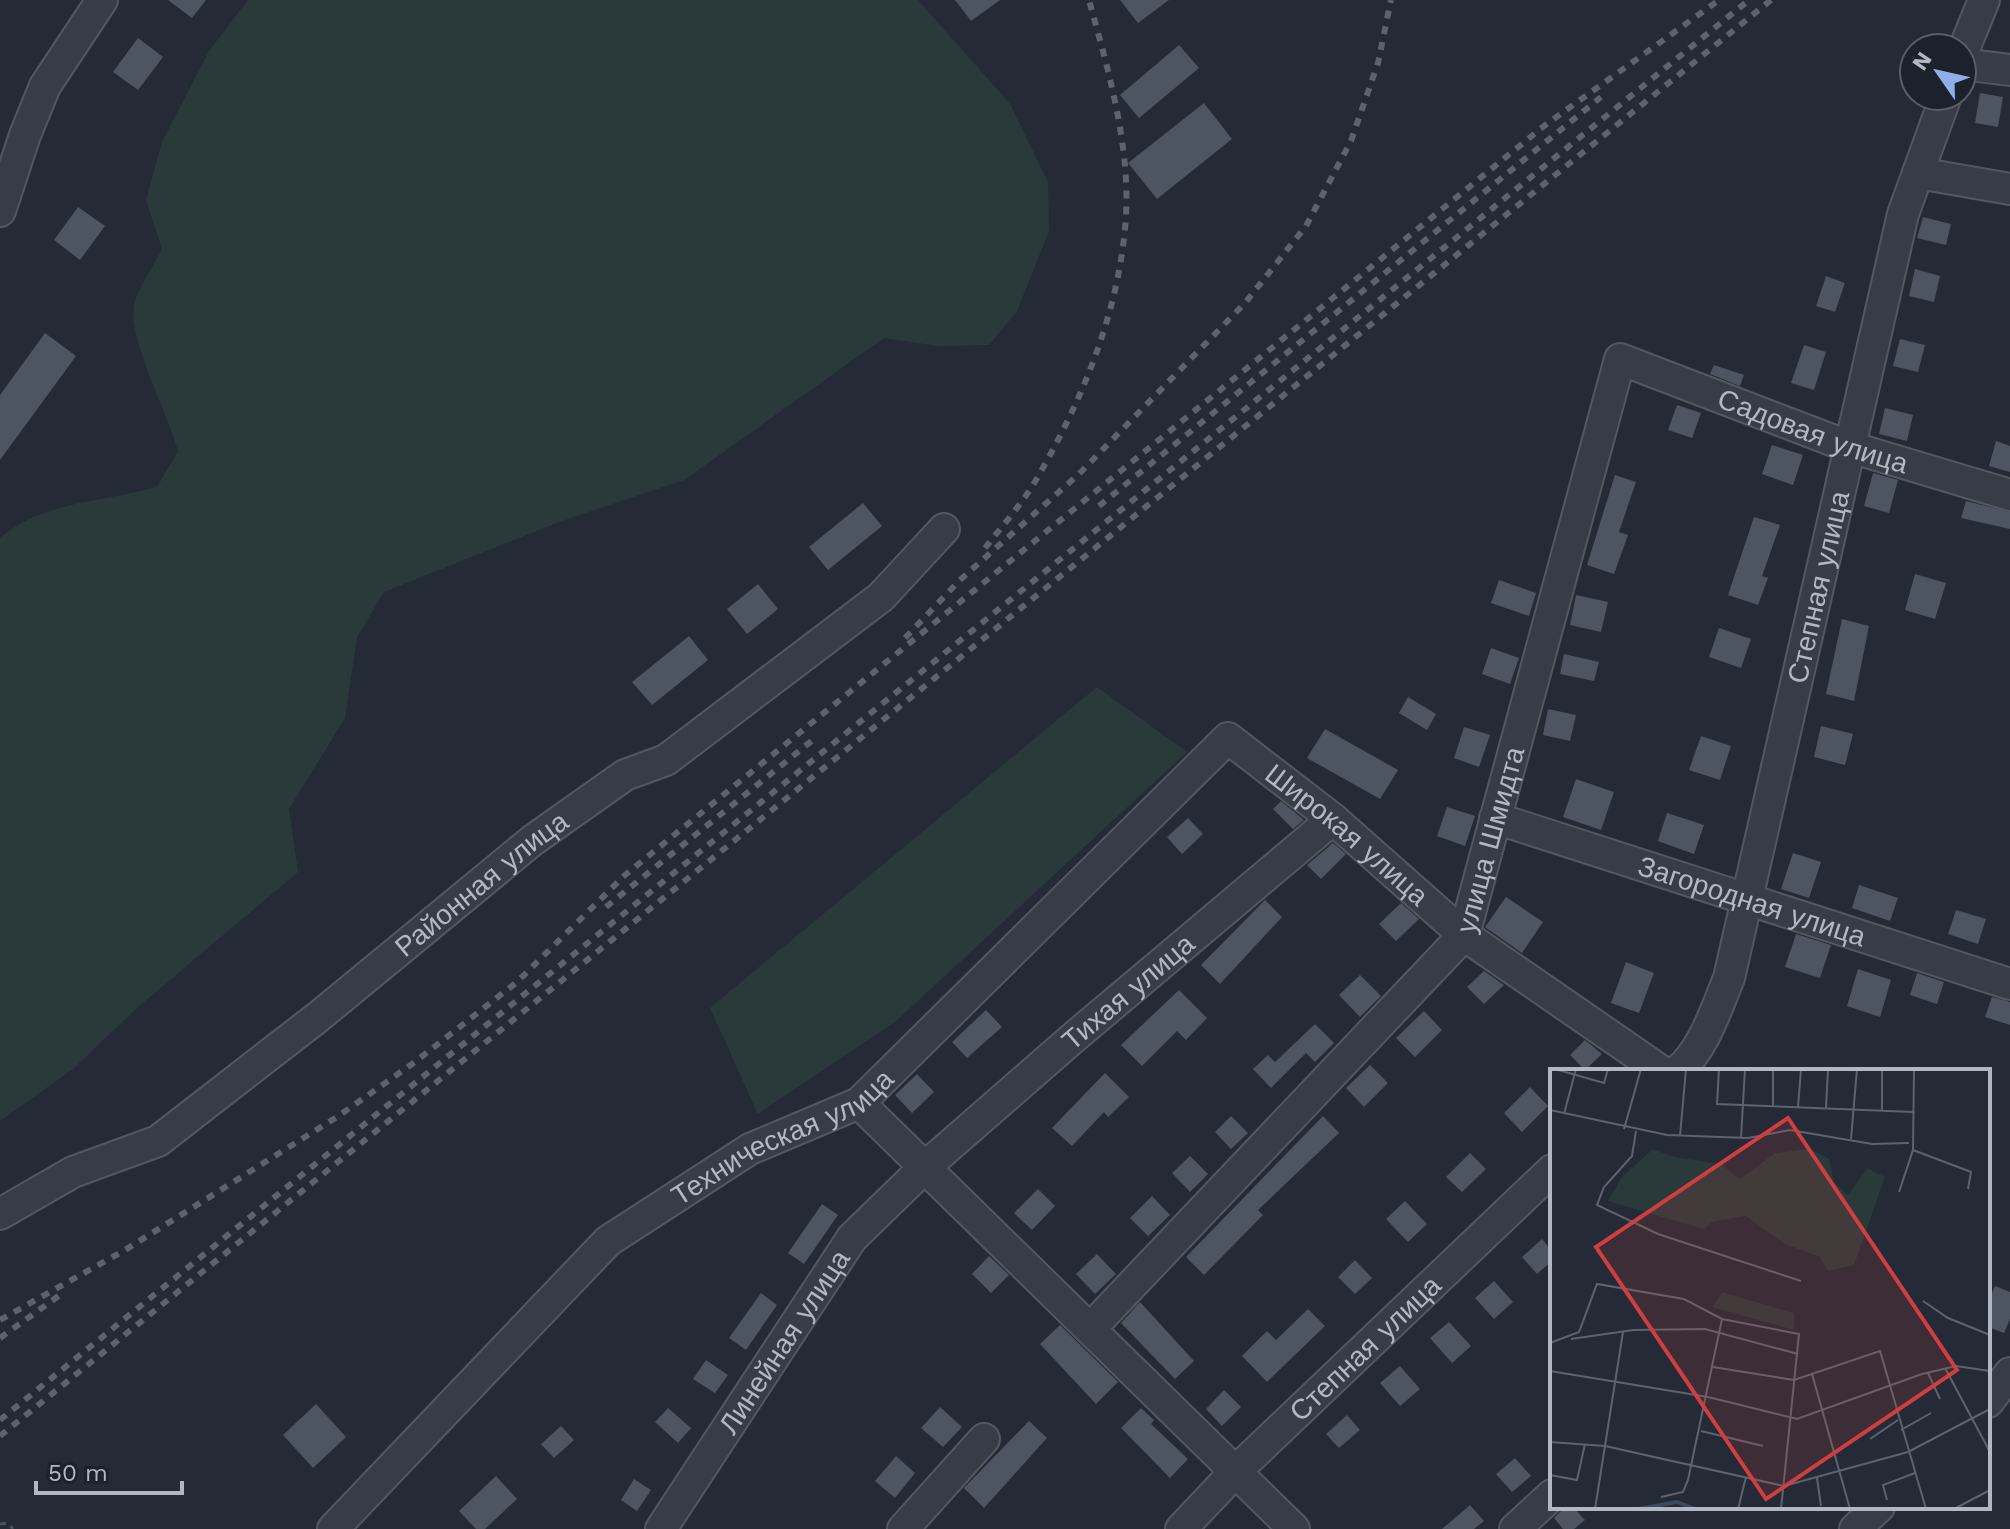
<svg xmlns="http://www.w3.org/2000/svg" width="2010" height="1529" viewBox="0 0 2010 1529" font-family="'Work Sans',sans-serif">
	<rect width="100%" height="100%" fill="#242b36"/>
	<path fill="#2a3a3b" d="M248 0H918L1010 104 1048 182 1049 231 1017 311 989 345 938 346 884 338 684 480 559 522 384 592 357 637 345 718 289 809 298 872 139 1006 73 1069 0 1121V538C43 501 103 502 157 487L178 451C168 413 128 340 134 305 138 287 154 266 162 249L146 200 162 142 209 51Z
		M1097 687 1187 752 896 1021 758 1114 710 1008Z"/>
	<path fill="#4c5561" d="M168 0H206L192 18Z
		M955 0H1000L971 21Z
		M1120 0H1169L1138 23Z
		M138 38 163 57 138 90 113 72Z
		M1179 45 1199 68 1139 118 1120 95Z
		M1980 93 2003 97 1998 127 1975 123Z
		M1204 103 1232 139 1157 199 1128 163Z
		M78 207 105 226 80 260 54 240Z
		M1923 217 1951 224 1946 245 1917 238Z
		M1915 269 1940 276 1934 302 1909 296Z
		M1826 276 1845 283 1835 312 1816 306Z
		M45 333 76 356 0 460V395Z
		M1900 339 1925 345 1918 372 1893 366Z
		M1804 345 1826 352 1814 390 1791 383Z
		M1714 365 1744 375 1740 386 1710 374Z
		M1677 405 1701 413 1692 438 1668 430Z
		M1885 408 1913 415 1907 441 1879 434Z
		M1996 441 2010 446V472L1989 466Z
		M1772 445 1803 455 1793 485 1762 474Z
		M1873 473 1898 480 1889 513 1864 506Z
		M1615 475 1636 482 1619 532 1628 535 1614 574 1587 565Z
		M1966 501 2010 512V529L1961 518Z
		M863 503 882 526 828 570 809 547Z
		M1754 517 1780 525 1762 576 1768 578 1758 605 1728 595Z
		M1915 574 1946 583 1935 619 1905 610Z
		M1499 580 1536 593 1529 616 1491 603Z
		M758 584 778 609 747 634 727 609Z
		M1576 595 1608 602 1601 632 1570 625Z
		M1842 619 1869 626 1854 701 1826 694Z
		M1719 628 1751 639 1741 668 1709 657Z
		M689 636 708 660 652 705 632 682Z
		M1491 648 1519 658 1510 684 1482 674Z
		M1564 654 1599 662 1594 681 1560 674Z
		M1408 697 1436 714 1427 730 1399 713Z
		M1548 709 1576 715 1570 741 1543 735Z
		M1821 726 1853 734 1845 765 1814 757Z
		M1464 727 1490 735 1479 767 1454 758Z
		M1325 729 1398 770 1380 799 1307 758Z
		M1701 736 1731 746 1720 780 1689 770Z
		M1576 779 1614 792 1601 830 1563 817Z
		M1281 801 1304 820 1293 829 1273 809Z
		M1447 807 1475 816 1465 846 1437 836Z
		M1667 813 1704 825 1694 854 1658 841Z
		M1188 818 1203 834 1182 854 1167 837Z
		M1333 843 1346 854 1321 879 1307 865Z
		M1793 853 1821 862 1809 898 1781 889Z
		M1859 885 1898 898 1890 921 1852 908Z
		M1506 897 1543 922 1522 953 1485 927Z
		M1265 900 1282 917 1220 984 1201 965Z
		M1401 903 1419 919 1396 941 1379 924Z
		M1956 910 1986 919 1978 944 1948 934Z
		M1796 934 1831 945 1820 978 1785 967Z
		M1626 962 1654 973 1639 1013 1611 1003Z
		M1858 969 1891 980 1880 1017 1847 1006Z
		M1484 971 1504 985 1484 1004 1467 987Z
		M1917 973 1944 982 1937 1004 1910 995Z
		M1360 975 1381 996 1360 1017 1339 995Z
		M1179 990 1207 1018 1186 1040 1177 1031 1142 1066 1121 1045Z
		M1992 997 2010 1002V1025L1985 1017Z
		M986 1010 1002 1027 967 1058 952 1042Z
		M1424 1011 1442 1030 1415 1057 1396 1038Z
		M1315 1024 1334 1043 1315 1062 1306 1053 1271 1088 1253 1069 1268 1055 1275 1062Z
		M1585 1040 1602 1054 1585 1070 1570 1055Z
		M1370 1065 1388 1083 1364 1107 1346 1088Z
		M1105 1073 1129 1097 1108 1117 1104 1112 1072 1146 1052 1128Z
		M917 1074 934 1092 912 1113 895 1095Z
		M1530 1087 1548 1106 1522 1132 1504 1113Z
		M1231 1116 1248 1133 1231 1149 1215 1132Z
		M1323 1116 1339 1133 1258 1210 1263 1215 1204 1275 1186 1257Z
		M1470 1153 1486 1169 1462 1192 1446 1177Z
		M1190 1156 1208 1174 1190 1192 1172 1173Z
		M1038 1189 1055 1206 1032 1230 1014 1213Z
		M1152 1196 1170 1215 1148 1236 1130 1218Z
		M1405 1201 1427 1224 1408 1242 1386 1219Z
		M822 1204 838 1215 804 1264 788 1253Z
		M1542 1239 1552 1251V1261L1537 1274 1522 1257Z
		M1097 1254 1116 1274 1095 1294 1076 1274Z
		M989 1256 1009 1275 991 1293 972 1274Z
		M1355 1260 1372 1278 1355 1294 1338 1277Z
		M1494 1281 1513 1302 1494 1319 1475 1298Z
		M1995 1286 2010 1292V1319L2004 1333 1988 1327V1303Z
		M761 1293 777 1305 746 1350 729 1338Z
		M1140 1302 1194 1361 1175 1379 1121 1323Z
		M1308 1309 1325 1326 1267 1382 1242 1356 1267 1331 1276 1340Z
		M1449 1322 1471 1346 1452 1363 1430 1338Z
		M1060 1325 1118 1382 1096 1404 1040 1344Z
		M706 1360 728 1375 715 1393 693 1379Z
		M1400 1366 1420 1389 1400 1406 1380 1383Z
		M1224 1390 1241 1407 1222 1426 1206 1409Z
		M316 1404 346 1437 313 1468 283 1435Z
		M940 1407 962 1427 943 1447 921 1428Z
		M668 1408 691 1428 678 1443 655 1422Z
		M1141 1408 1154 1420 1151 1424 1188 1459 1170 1478 1121 1428Z
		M1347 1415 1360 1430 1339 1448 1326 1434Z
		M1029 1421 1047 1438 984 1508 964 1488Z
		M561 1426 574 1440 554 1458 541 1444Z
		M896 1456 915 1473 895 1498 875 1481Z
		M1515 1458 1531 1476 1512 1492 1496 1474Z
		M496 1476 517 1499 485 1529H476L459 1511Z
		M634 1479 651 1490 637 1511 621 1500Z
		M1470 1505 1484 1521 1474 1529H1442Z
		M1565 1507H1573L1585 1520 1574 1529H1563L1554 1518Z"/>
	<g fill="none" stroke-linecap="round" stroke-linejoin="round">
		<g stroke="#525861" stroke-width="34">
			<g id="minor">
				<path d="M1962 54 1984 0"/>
				<path d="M1962 64 2010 70"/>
				<path d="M1918 173 2010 189"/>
				<path d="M0 211 25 135 45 86 102 0"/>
				<path id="s1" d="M1495 818 2010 984"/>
				<path id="s2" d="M1678 1071C1704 1049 1716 1009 1729 978L1903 214 1946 96"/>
				<path d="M859 1103 1294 1529"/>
				<path id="s3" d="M0 1214 73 1172 158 1141 318 1017 533 840 625 775 666 760 881 597 944 529"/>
				<path id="s4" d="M1090 1329 1464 935 1620 359 1850 447 2010 495"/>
				<path d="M1988 1402 2010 1373"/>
				<path id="s5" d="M333 1529 608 1241 750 1149 859 1103 1228 738 1333 819 1464 935 1661 1071"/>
				<path id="s6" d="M661 1529 852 1238 924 1168 1073 1038 1333 819"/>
				<path d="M903 1529 984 1439"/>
				<path id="s7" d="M1181 1529 1236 1471 1552 1170"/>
				<path d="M1515 1529 1552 1495"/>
				<path d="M1855 1529 1879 1507"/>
			</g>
		</g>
		<path stroke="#475658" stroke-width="3" stroke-dasharray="6 6" stroke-linecap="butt" d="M0 1524 8 1523 13 1529"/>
		<use href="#minor" stroke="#373d47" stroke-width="30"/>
		<path stroke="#5b636f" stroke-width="6" stroke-dasharray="8 8" stroke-linecap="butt" d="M1099 506 1601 97
			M985 548C1002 526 1022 504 1036 480 1083 399 1120 310 1126 216 1130 144 1108 69 1089 0
			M905 638 960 580 1079 474 1245 303 1306 226 1351 141 1378 63 1391 0
			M606 907 814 739
			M0 1320 125 1250 337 1117 415 1062 517 982 625 875 1544 126 1719 0
			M0 1338 60 1295
			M0 1420 1749 0
			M0 1436 1771 0"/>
	</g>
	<g text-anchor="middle" stroke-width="6" stroke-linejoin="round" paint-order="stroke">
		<g font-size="28" fill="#b2b8c3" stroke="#1c222b">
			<text dy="10" stroke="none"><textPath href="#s4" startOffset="1346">Садовая улица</textPath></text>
			<text dy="10" stroke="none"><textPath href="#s2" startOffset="508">Степная улица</textPath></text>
			<text dy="10" stroke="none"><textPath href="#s5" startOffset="1358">Широкая улица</textPath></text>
			<text dy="10" stroke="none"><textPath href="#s4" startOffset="642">улица Шмидта</textPath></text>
			<text dy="10" stroke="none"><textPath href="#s3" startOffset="588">Районная улица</textPath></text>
			<text dy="10" stroke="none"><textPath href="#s1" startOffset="270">Загородная улица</textPath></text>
			<text dy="10" stroke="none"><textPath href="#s6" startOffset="718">Тихая улица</textPath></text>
			<text dy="10" stroke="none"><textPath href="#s5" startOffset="602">Техническая улица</textPath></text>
			<text dy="10" stroke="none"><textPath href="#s6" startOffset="224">Линейная улица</textPath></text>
			<text dy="10" stroke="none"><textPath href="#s7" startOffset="258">Степная улица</textPath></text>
		</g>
	</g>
	<g transform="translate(1550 1069)">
		<rect width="440" height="440" fill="#242b36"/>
		<path d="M103 80 124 88 171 95 190 110 225 84 260 80 279 90 284 113 298 126 317 99 335 108 304 196 278 202 270 188 235 175 196 147 161 153 154 160 58 132 72 108ZM172 223 244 244V261L162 238Z" fill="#2a3a3b"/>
		<path fill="none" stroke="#3b485d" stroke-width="4" d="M88 440 127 433 145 440"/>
		<path fill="none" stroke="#5d636e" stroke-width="2" d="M5 0 54 14 58 0M169 0 167 35 363 43M332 0V42M223 37V0M248 38 251 0M276 39 278 0M0 41 117 66 198 69 240 61 322 75 359 74M14 45 26 0M74 60 91 0M86 62 82 87 54 118 47 136 108 165 251 212M130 67 136 0M191 69 195 0M301 70 307 0M363 81 421 103 418 120M349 123 363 81 364 0M373 232 398 249 440 266M21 270 83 261 155 260 248 285M0 274 29 263 47 215 134 230 172 250 249 265 231 440M163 298 244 311 330 282 376 440M395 299 440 383M0 302 158 328 247 350 372 305 406 297 440 302M378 304 390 330M262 305 300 440M351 361 381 344M151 362 213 377M320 370 348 351M0 373 55 377 234 417 358 383 440 340M0 406 27 411 35 375M267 409 271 437M111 428 133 423 138 411 172 250M337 431 333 416 365 404M45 440 73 263M188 440 196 408M404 440 440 421"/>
		<path fill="#d13e3f" fill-opacity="0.15" stroke="#d13e3f" stroke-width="4" d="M238 49 407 301 216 430 46 178Z"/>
		<rect width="440" height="440" fill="none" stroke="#b2b8c3" stroke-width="4"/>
	</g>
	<g transform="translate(1938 72) rotate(304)"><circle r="38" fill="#1c222b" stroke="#585e68" stroke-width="2"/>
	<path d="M0-6L14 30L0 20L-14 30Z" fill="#90afea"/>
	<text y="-12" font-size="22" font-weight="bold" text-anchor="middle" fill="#b2b8c3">N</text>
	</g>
	<path d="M36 1481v12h146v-12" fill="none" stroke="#b2b8c3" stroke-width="4"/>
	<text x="48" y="1481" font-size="24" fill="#b2b8c3" stroke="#1c222b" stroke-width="6" paint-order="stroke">50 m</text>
</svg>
